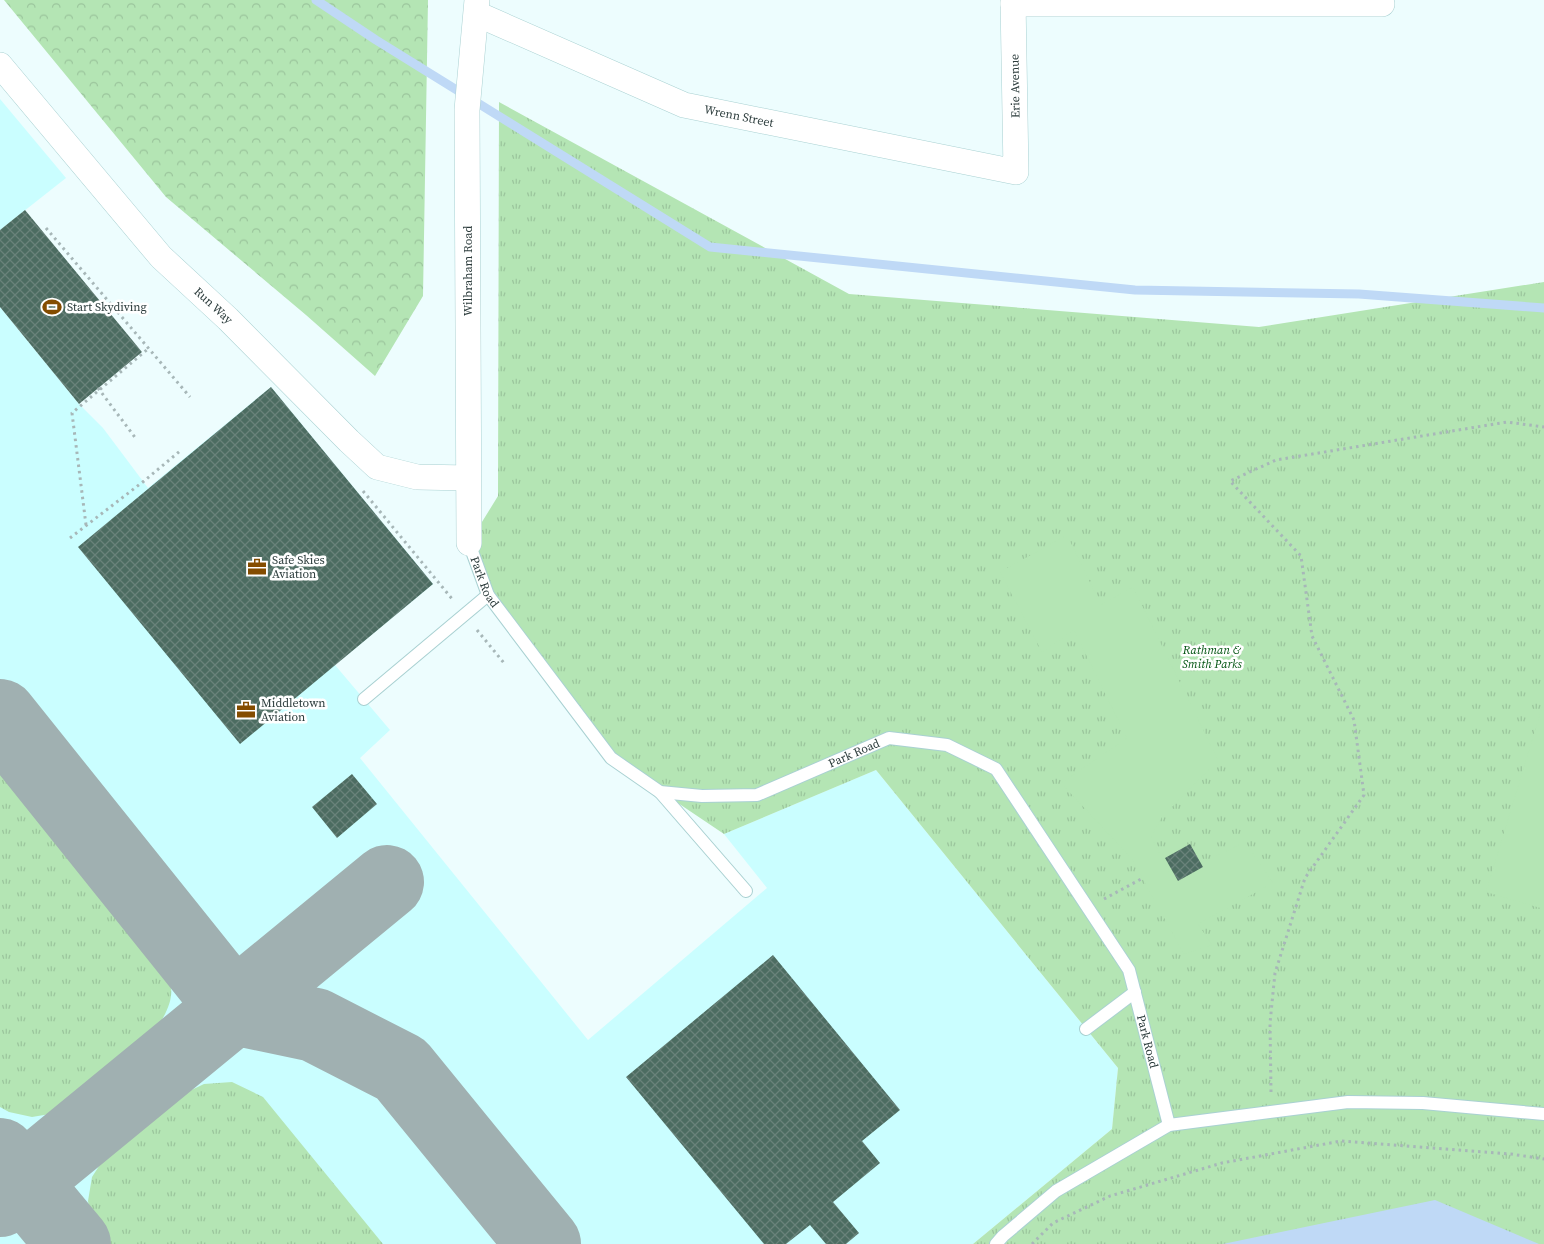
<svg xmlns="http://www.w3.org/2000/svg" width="1544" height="1244" viewBox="0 0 1544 1244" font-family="'Source Serif 4',serif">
	<defs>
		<pattern id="grass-tufts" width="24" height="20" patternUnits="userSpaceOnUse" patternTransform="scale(1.25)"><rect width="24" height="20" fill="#b4e5b4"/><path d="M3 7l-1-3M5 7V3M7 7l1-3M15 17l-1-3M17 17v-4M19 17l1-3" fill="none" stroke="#9bc59c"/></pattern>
		<pattern id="forest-crowns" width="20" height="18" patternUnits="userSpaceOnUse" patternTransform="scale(1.25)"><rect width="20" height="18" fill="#b4e5b4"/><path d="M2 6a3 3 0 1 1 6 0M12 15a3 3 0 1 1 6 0" fill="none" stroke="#9bc59c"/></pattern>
		<pattern id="building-cross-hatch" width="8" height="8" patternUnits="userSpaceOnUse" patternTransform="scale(1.25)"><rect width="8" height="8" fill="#4c6c61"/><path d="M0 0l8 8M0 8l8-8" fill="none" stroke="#69827a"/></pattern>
	</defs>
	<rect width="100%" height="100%" fill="#edfdfe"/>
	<path fill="#cafeff" d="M0 99 66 178 0 230Z
		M0 307 79 404 103 428 148 488 271 387 433 584 335 665 390 730 360 758 588 1040 767 888 724 834 876 770 1118 1068 1112 1129 973 1244H0Z"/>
	<path fill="url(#grass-tufts)" d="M499 102 849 294 1259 327 1544 282V1244H973L1112 1129 1118 1068 876 770 724 834 611 758 488 595 469 543 498 496Z
		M0 759 167 966C174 993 173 1001 159 1025L56 1113 32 1117 9 1112 0 1107Z
		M232 1082 263 1097 383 1244H109L92 1224 88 1201 92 1177 101 1163 181 1095 204 1084Z"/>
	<path fill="url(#forest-crowns)" d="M4 0H428L423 296 375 376 306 315 166 197Z"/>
	<path fill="#b4e5b4" d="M1067 535 1101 605 1133 587 1218 760 1162 817 1151 837 1172 877 1245 842 1273 883 1198 924 1212 945 1184 954 1132 859 1061 783 1127 738 1074 630 1042 652 1000 572Z
		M1544 701V909L1486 892Z"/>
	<path fill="#bfd9f6" d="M1435 1200 1539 1244H1223Z"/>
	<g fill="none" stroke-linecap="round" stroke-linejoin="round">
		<path stroke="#bfd9f6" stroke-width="9" d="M316 0 376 40 710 247 1135 290 1359 294 1544 308"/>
		<path stroke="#a0b0b1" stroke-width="74" d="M0 716 234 1008 315 1025 401 1069 544 1244
			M0 1155 74 1244
			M0 1200 387 882"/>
	</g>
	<path fill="url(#building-cross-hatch)" d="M25 210 142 352 79 404 0 307V230Z
		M271 387 433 584 240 744 78 547Z
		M352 774 377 804 337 838 312 807Z
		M1190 844 1203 867 1178 881 1165 858Z
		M773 955 900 1110 862 1141 880 1163 833 1202 859 1233 846 1244H826L810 1225 786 1244H764L626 1077Z"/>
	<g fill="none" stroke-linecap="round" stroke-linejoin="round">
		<g stroke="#a9d1d2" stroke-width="14">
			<g id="lane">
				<path id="s1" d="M469 543 488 595 611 758 660 792 702 796 757 795 889 738 947 745 996 769 1129 970 1169 1125"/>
				<path d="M364 699 488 595"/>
				<path d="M660 792 746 891"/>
				<path d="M1086 1029 1135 992"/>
				<path d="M996 1244 1003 1236 1056 1191 1169 1125 1348 1102 1423 1103 1544 1114"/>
			</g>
		</g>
		<g stroke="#a9d1d2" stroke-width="26">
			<g id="street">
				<path d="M1013 4H1382"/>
				<path id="s2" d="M477 14 684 105 1016 172 1013 0"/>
				<path id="s3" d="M0 65 161 257 228 319 349 441 377 467 417 477 468 478"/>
				<path d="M469 543 467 110 477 0"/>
			</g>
		</g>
		<path stroke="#a7b7b8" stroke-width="3" stroke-dasharray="2.5 4" stroke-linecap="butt" d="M46 228 190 397
			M98 388 137 440
			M363 491 453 600
			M86 525 72 413 149 348
			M70 538 144 481 180 451
			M477 630 504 663
			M1104 899 1143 878
			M1271 1092 1270 1023 1275 973 1305 878 1364 795 1354 720 1312 636 1301 556 1230 481 1276 460 1507 422 1544 427
			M1032 1244 1053 1223 1110 1196 1222 1163 1341 1141 1511 1154 1544 1159"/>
		<use href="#lane" stroke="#fff" stroke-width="12"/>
		<use href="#street" stroke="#fff" stroke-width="25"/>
	</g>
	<defs>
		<g id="stadium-bare" transform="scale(1.5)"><path d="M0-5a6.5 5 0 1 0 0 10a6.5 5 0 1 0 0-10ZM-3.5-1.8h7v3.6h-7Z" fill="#844c00" stroke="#fff" stroke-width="2.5" paint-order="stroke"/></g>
		<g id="office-bare" transform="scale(1.5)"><path d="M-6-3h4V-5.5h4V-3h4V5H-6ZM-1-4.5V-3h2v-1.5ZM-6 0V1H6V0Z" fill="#844c00" stroke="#fff" stroke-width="2.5" paint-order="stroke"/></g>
	</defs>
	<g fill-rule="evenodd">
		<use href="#stadium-bare" x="52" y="307"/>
		<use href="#office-bare" x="257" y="567"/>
		<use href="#office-bare" x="246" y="710"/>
	</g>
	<g text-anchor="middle" stroke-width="5" stroke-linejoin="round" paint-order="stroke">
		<g font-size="12" fill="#2c3c3c" stroke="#fff">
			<text transform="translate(1015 86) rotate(-91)" y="4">Erie Avenue</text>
			<text dy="4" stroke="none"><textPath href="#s2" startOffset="282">Wrenn Street</textPath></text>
			<text transform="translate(468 271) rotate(-90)" y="4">Wilbraham Road</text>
			<text dy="4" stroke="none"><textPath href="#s3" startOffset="322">Run Way</textPath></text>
			<text dy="4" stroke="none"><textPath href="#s1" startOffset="42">Park Road</textPath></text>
			<text dy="4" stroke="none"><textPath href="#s1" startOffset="522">Park Road</textPath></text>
			<text dy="4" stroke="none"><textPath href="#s1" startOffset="988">Park Road</textPath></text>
		</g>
		<g font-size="12" fill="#2c3c3c" stroke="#fff" text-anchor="start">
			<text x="67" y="311">Start Skydiving</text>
			<text x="272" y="564">Safe Skies<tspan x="272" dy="14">Aviation</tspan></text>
			<text x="261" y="707">Middletown<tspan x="261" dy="14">Aviation</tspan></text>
		</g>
		<g font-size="12" font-style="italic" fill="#005310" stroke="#fff">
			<text x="1212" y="654">Rathman &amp;<tspan x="1212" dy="14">Smith Parks</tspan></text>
		</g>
	</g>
</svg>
